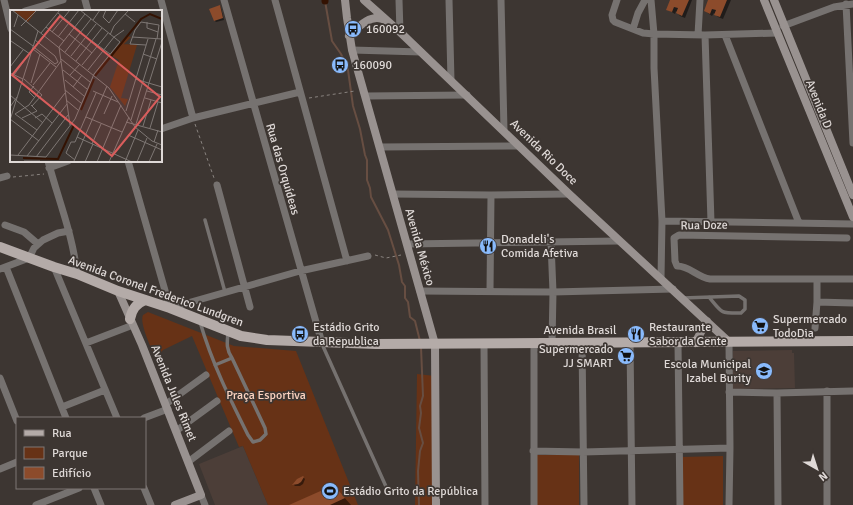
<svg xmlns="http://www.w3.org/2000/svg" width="853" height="505" viewBox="0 0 853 505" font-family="Signika,sans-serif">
	<rect width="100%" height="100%" fill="#3d3632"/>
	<path fill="#4c3e38" d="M792 350V353H794L795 388 733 389V351Z
		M243 446 268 505H215L199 464Z"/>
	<path fill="#673216" d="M148 312 234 346 296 351 358 505H268L243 446 239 447 192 336 163 350 156 359C152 350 139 323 143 315Z
		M417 374 435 376V505H415Z
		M535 455H579V505H535Z
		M723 456V505H681V457Z"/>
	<path fill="#0007" d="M671 0H692L685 18 680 16 676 11 675 14 667 9Z
		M709 0H731L723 19 718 17 714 13 712 16 705 11Z
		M220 6 221 8 224 20 216 22 214 20Z
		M303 477 305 479 303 484 300 486H295L293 484Z
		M334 486 351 505H291Z"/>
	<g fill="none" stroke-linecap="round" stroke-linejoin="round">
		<path stroke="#674e42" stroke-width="2" d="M325 1 332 41 341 54 348 70 353 106 360 129 365 155 367 160V180L370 188 371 197 388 230 399 265 402 282 405 286V298L408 302 410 317 415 321 420 341
			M419 505 418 471 420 451 423 443 419 428 421 413 420 406 423 396 421 347"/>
		<path stroke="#331202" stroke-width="7" d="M325 0V1"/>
	</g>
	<path fill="#8c4b2b" d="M670 0H689L682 16 676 13 678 8 674 7 672 12 666 10Z
		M708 0H727L720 17 714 15 716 10 712 9 710 14 704 11Z
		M220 5 223 18 214 21 209 9Z
		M303 476 304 477 301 482 298 484 292 485 297 479Z
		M334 485 345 498 330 505H289Z"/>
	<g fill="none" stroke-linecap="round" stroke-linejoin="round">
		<path stroke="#89837f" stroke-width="1" stroke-dasharray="3 3" stroke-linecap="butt" d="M309 98 355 91
			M195 124 214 178
			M13 177 44 174
			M375 255 386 258 401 255"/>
		<path stroke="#767270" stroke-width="3.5" d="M205 220 225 292
			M683 298 739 296 745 300V309L741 313C720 313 723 314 709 297
			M200 322C212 363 229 397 248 435L253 442 260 440 266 434 265 428 232 358C226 349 227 343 228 333
			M322 344 388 491
			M215 365 232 358"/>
		<path stroke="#767270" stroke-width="7" d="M4 0 11 29
			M85 0 88 11
			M161 0 193 118
			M224 0 322 343
			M275 0 347 261
			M399 0 400 32
			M449 0 451 80
			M501 0 504 130
			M617 0 612 15 613 20 615 22 643 33 654 34 705 35 777 33
			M651 0 654 34V68L662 221 661 278
			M846 4 853 143
			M25 11 63 0
			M783 26 834 7 853 4
			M633 29 638 13 645 0
			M698 35 700 0
			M705 35 711 222
			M725 35 799 223
			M352 50 421 52
			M366 96 467 95
			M161 129 193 118 300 92
			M380 147 519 146
			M48 161C58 199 73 235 77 274
			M128 161 170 308 300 271 368 256
			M49 168 68 161
			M0 178 7 176
			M217 185 250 307
			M393 194 491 195 569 194
			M662 221 853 224
			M5 225 24 232 38 244
			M847 238 679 235 674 238 675 261 677 266C690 266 697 277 710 279H853
			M551 243 553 292 552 343
			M407 244 619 241
			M6 267 66 418
			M54 267 117 418
			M0 269 29 258 34 248 43 240 58 233 69 231
			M817 279V302L853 303
			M420 291 553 292 673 289
			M490 291 491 195
			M815 328 817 302
			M729 342 730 448 729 505
			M86 343 133 325
			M582 343 584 505
			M630 343 632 505
			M678 343 680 505
			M484 344 485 505
			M534 344V505
			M0 378 17 421
			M827 391V505
			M729 392 777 393 853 391
			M777 393 778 505
			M166 404 206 375
			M62 407 105 390
			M144 418 168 409
			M176 431 217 401
			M533 451 583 452 730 448
			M188 462 229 431
			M0 469 17 462
			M94 488 101 505
			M144 488 151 505
			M201 495 205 505
			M36 505 79 488"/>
		<path stroke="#999290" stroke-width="8" d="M345 0 347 18 352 50 435 344 436 505
			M364 0 400 32 569 194 729 342
			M764 0 853 217
			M774 0 853 195
			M349 36C359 26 371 13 385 20
			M118 291 142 345 201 495 175 505
			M695 343 707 321"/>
		<path stroke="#b4aba8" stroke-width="10" d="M0 247 54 267 77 274 118 291 170 308 241 336 267 340 376 344 853 341
			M130 319C132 309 136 304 145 300"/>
	</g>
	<defs>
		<g id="bus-disc" transform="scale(0.9)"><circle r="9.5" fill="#89bafc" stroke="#3d3632"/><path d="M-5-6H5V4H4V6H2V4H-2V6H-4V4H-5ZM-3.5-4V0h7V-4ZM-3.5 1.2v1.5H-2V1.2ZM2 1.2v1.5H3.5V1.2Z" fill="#111"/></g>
		<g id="restaurant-disc" transform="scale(0.9)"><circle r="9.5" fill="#89bafc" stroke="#3d3632"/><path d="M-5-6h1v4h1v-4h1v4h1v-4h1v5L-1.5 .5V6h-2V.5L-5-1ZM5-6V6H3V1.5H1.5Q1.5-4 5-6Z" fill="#111"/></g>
		<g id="supermarket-disc" transform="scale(0.9)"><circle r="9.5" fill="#89bafc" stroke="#3d3632"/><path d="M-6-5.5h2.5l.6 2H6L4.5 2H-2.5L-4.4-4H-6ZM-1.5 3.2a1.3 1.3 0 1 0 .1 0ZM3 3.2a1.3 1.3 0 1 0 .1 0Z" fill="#111"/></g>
		<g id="school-disc" transform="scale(0.9)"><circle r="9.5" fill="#89bafc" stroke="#3d3632"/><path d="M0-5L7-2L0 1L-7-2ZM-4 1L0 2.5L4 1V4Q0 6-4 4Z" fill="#111"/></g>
		<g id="stadium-disc" transform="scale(0.9)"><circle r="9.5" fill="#89bafc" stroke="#3d3632"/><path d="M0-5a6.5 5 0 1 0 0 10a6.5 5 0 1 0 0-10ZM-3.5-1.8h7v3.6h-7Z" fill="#111"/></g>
	</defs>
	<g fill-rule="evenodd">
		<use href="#bus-disc" x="353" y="29"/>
		<use href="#bus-disc" x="340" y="65"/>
		<use href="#restaurant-disc" x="488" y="246"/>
		<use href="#supermarket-disc" x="760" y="326"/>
		<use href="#bus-disc" x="300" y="334"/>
		<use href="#restaurant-disc" x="636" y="334"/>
		<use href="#supermarket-disc" x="626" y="356"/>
		<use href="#school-disc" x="764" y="371"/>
		<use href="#stadium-disc" x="330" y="491"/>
	</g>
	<g text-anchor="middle" stroke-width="3.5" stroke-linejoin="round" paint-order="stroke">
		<g font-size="12" fill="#dfd9d7" stroke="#3d3632" text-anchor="start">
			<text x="366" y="33">160092</text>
			<text x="353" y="69">160090</text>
			<text x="501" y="243">Donadeli's<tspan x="501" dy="14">Comida Afetiva</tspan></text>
			<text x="773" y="323">Supermercado<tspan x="773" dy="14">TodoDia</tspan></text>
			<text x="313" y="331">Estádio Grito<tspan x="313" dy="14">da Republica</tspan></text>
			<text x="649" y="331">Restaurante<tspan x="649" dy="14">Sabor da Gente</tspan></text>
			<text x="613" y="353" text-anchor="end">Supermercado<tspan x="613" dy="14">JJ SMART</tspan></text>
			<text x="751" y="368" text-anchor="end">Escola Municipal<tspan x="751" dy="14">Izabel Burity</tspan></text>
			<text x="343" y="495">Estádio Grito da República</text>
		</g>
		<g font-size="12" fill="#dfd9d7" stroke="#3d3632">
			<text transform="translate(819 104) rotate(68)" y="4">Avenida D</text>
			<text transform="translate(544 152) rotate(44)" y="4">Avenida Rio Doce</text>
			<text transform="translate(283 169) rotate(74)" y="4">Rua das Orquídeas</text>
			<text transform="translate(704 225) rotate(-1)" y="4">Rua Doze</text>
			<text transform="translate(420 247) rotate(74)" y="4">Avenida México</text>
			<text transform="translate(156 291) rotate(20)" y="4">Avenida Coronel Frederico Lundgren</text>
			<text x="580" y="334">Avenida Brasil</text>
			<text transform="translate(174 393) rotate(68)" y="4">Avenida Jules Rimet</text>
		</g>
		<g font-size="12" fill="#fbd3c0" stroke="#3d3632">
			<text x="266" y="399">Praça Esportiva</text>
		</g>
	</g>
	<g transform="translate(10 10)">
		<rect width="152" height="152" fill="#3d3632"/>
		<path d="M3 0H27L18 12ZM116 26 121 27 111 37 114 34 127 35 111 88 118 89 115 96 100 77 109 50 102 46 89 63 87 61Z" fill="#673216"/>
		<path fill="none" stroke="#331202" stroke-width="2" d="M85 66 131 9 140 4 152 9M71 100 84 69M13 148 48 149 64 115"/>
		<path fill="none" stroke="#7e7774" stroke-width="1" d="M2 0 99 78 125 117 142 131 152 135M70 0 110 32 84 64M96 0 93 7 99 13 108 0M48 3 71 22M115 4 125 12M83 10 90 0M137 12V18L148 22M11 16 27 0M4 17 8 5M36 17 54 31M0 19 23 36M42 22 60 0M31 23 50 0M59 24 82 43M100 25 104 16 119 0M48 27 69 0M122 27 152 29M25 30 45 46 48 52 45 54 25 38M1 31 20 44M82 31 100 44M136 35 120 34 125 20 131 12 149 15 147 29M23 39 46 57M55 42 81 9M133 44 147 49M61 46 86 14M51 49 80 72M66 51 92 18M72 55 98 23M0 57 13 40M53 60 77 79M78 60 104 27 114 20M0 63 13 69M4 65 19 44M60 65 70 54M14 69 32 85 22 96M125 69 152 77M55 70 74 86M21 73 30 44M23 75 40 53M24 76 19 82 24 87M63 77 72 65M55 80 71 93M83 81 108 92M137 81 152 85M0 85 33 113M135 88 152 93M56 90 68 100M0 97 7 87M116 101 138 29M5 104 19 95 51 51M5 104 27 120M94 104 102 86M76 107 112 122M12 108 27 101 21 95M25 108 32 104 42 113M0 109 29 131M0 110 28 21M121 110 146 29M116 112 152 122M126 114 152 32M60 115 49 37 75 4M133 116 141 90M140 118 148 92M118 125 152 140M67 127 122 152M144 132 148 120M82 134 91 114M0 145 36 147 65 109 84 64M8 145 55 83M17 146 57 94M26 147 58 105M65 150 56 143 61 132H65L86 83M14 151H30M64 151 97 76M75 152 83 134M87 152 111 95M99 152 119 107M115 152 128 120M127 152 137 128M139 152 147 134"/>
		<path fill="#d95d5c" fill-opacity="0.15" stroke="#d95d5c" stroke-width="2" d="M50 6 150 87 102 146 2 65Z"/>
		<rect width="152" height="152" fill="none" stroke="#dfd9d7" stroke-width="2"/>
	</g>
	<rect x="16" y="417" width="130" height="72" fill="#3d3632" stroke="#7e7774"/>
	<rect x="24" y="430" width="20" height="6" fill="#b4aba8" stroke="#7e7774"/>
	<text x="52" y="437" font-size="12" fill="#dfd9d7">Rua</text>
	<rect x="24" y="447" width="20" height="12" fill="#673216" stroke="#7e7774"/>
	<text x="52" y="457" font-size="12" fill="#dfd9d7">Parque</text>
	<rect x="24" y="467" width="20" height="12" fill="#8c4b2b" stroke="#7e7774"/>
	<text x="52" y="477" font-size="12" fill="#dfd9d7">Edifício</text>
	<g transform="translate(817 469) rotate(141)" stroke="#3d3632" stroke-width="3" paint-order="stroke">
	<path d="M0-3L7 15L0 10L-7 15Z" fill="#dfd9d7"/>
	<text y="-6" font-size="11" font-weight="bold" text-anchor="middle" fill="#dfd9d7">N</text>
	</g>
</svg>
